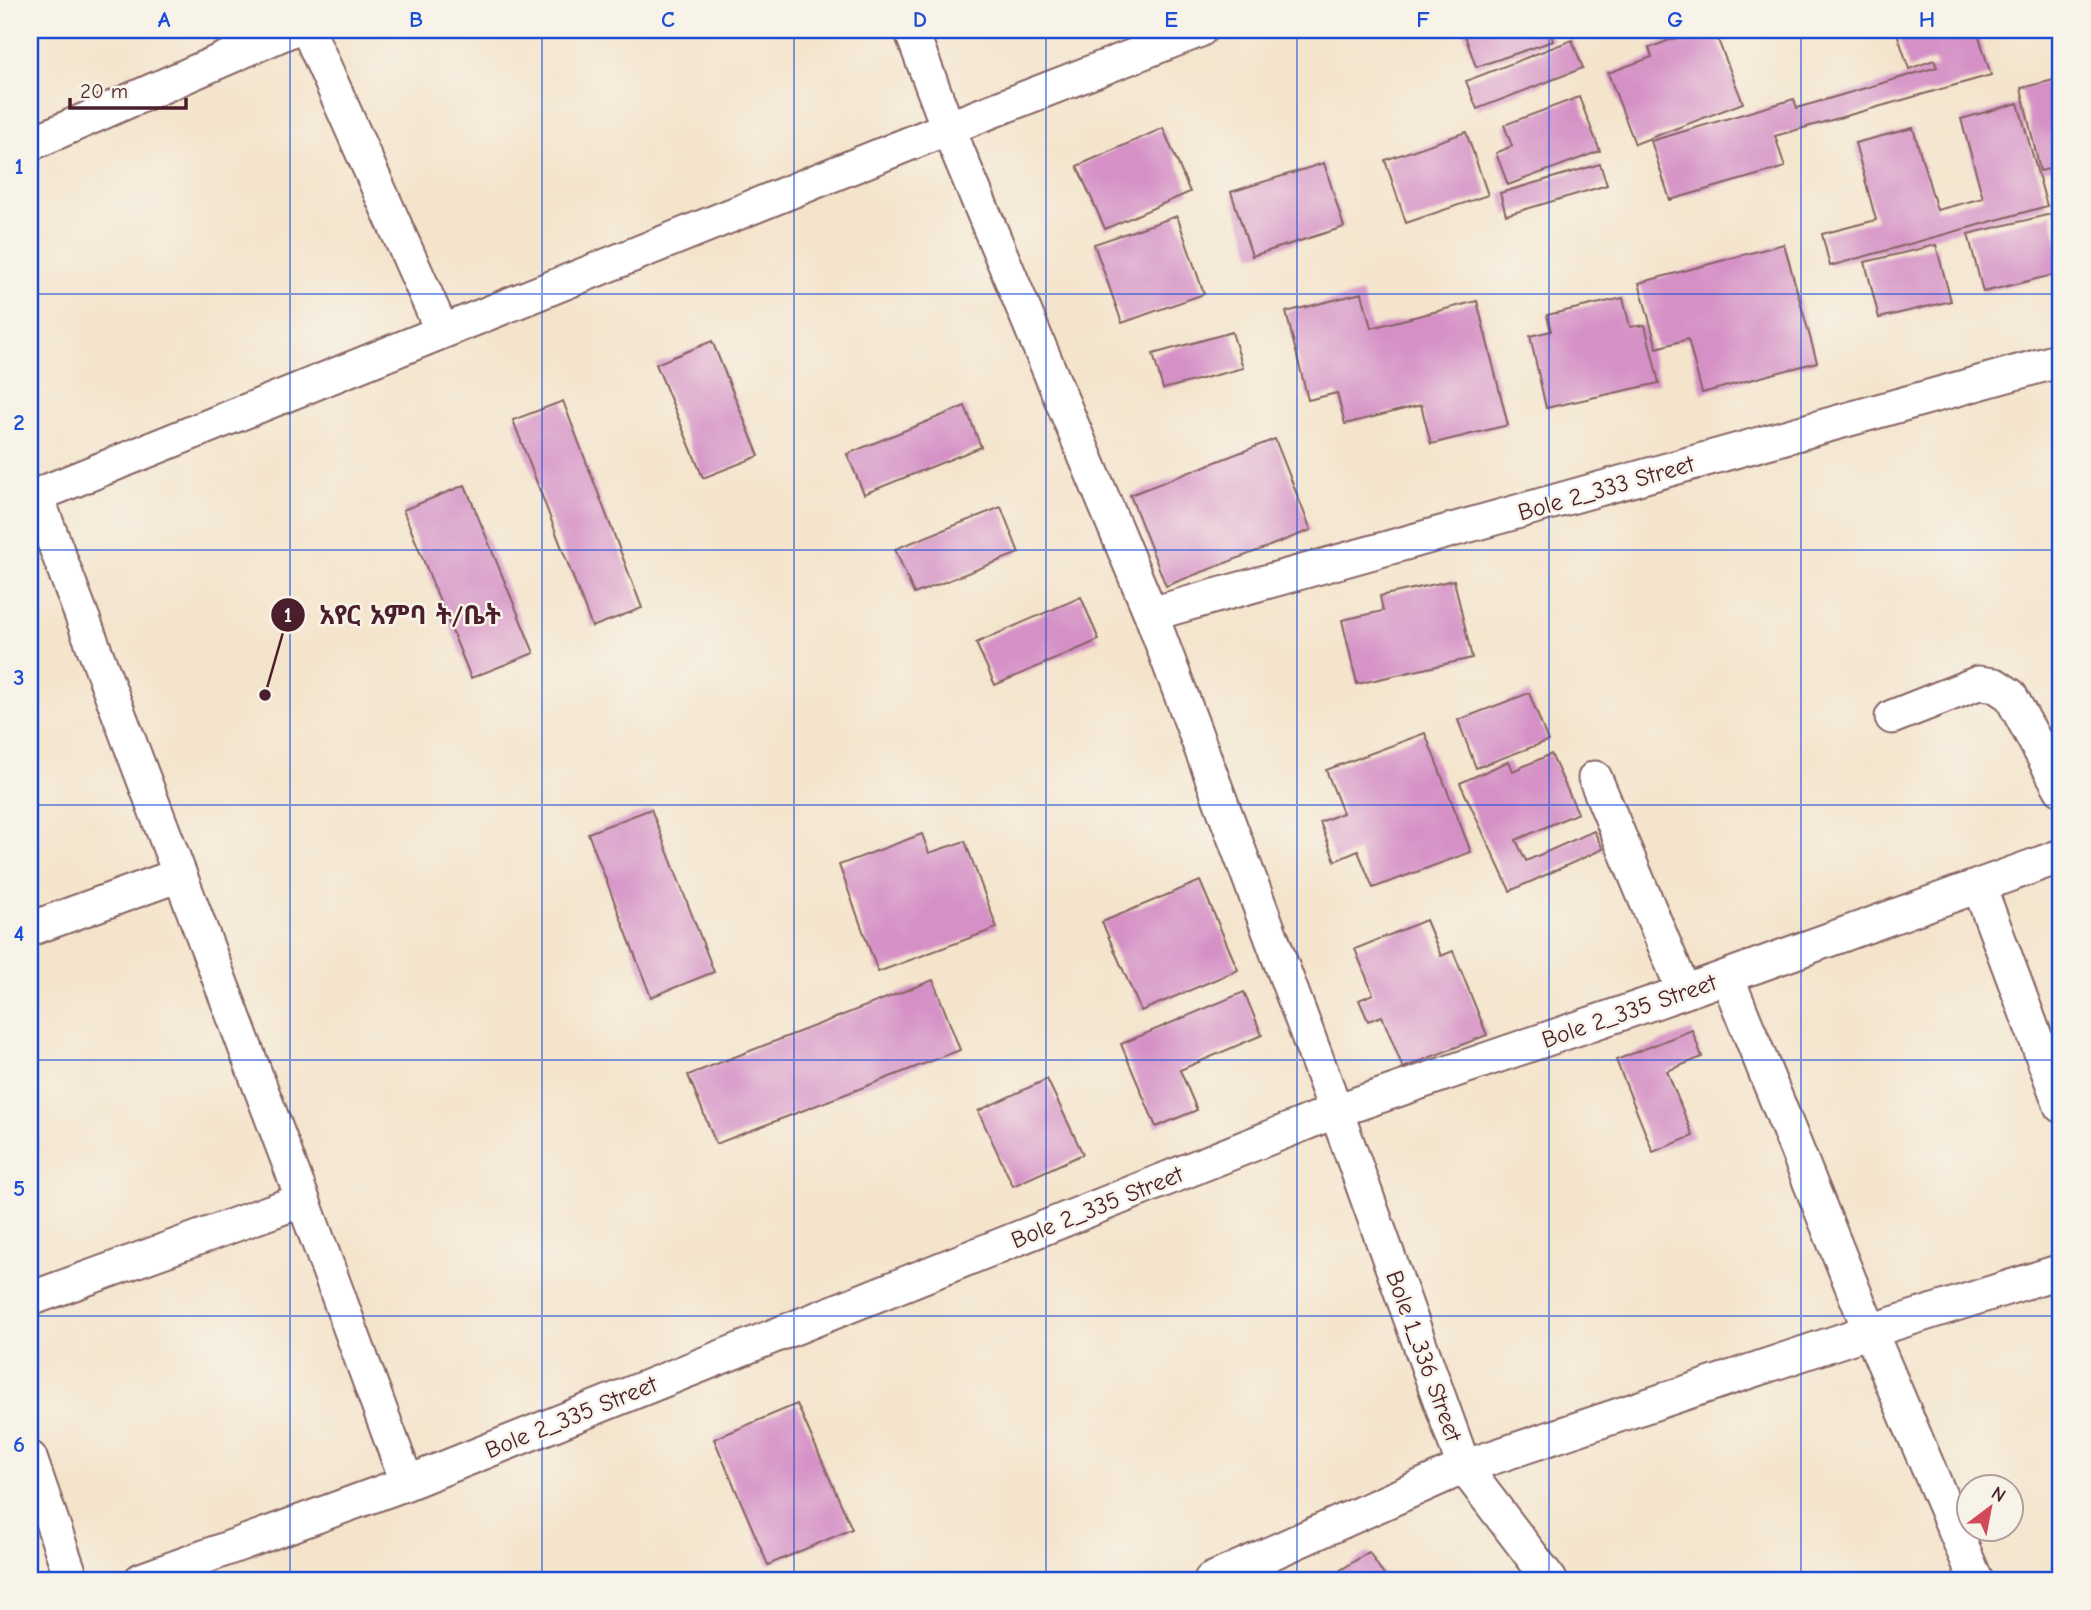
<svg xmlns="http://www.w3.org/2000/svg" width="2091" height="1610" viewBox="0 0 2091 1610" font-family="'Comic Neue','Noto Sans Ethiopic',sans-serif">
	<rect width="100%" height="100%" fill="#f7f3e8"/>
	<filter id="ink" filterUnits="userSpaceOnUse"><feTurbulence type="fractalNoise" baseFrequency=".0143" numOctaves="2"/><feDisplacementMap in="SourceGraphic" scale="14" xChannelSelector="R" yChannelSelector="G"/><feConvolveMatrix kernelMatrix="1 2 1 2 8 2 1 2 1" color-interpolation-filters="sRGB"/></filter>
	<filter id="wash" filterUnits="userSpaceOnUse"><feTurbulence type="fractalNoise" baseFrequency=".00686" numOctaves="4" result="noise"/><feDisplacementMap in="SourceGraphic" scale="28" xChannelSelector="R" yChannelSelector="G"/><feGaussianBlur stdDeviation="1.57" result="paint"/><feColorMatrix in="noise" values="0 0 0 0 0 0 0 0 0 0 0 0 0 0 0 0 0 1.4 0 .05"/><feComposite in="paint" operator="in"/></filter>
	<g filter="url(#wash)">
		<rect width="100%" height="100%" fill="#f4e4cc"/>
		<g id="blocks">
			<path fill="#d591c6" d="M1463 30H1550L1553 41 1476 67Z
				M1696 30H1714L1743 103 1635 144 1608 73 1652 57 1649 48Z
				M1896 30H1977L1991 75 1775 136 1785 167 1670 200 1651 141 1794 99 1797 108 1937 67 1934 60 1909 69Z
				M1572 40 1583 68 1477 109 1466 81Z
				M2058 79 2061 92V166L2040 171 2021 88Z
				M1579 97 1600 151 1508 185 1496 153 1512 146 1504 125Z
				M2018 103 2047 206 1830 266 1822 234 1876 220 1855 143 1913 128 1937 210 1983 198 1961 119Z
				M1163 128 1190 192 1105 229 1077 166Z
				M1466 132 1488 195 1406 223 1385 160Z
				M1324 163 1344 227 1252 256 1231 192Z
				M1600 164 1607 185 1506 215 1500 193Z
				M2051 214 2061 256V273L1983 292 1968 234Z
				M1177 216 1204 294 1122 323 1094 244Z
				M1784 244 1817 362 1702 393 1688 339 1657 348 1639 283Z
				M1936 245 1951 301 1879 318 1865 262Z
				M1362 293 1371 328 1477 301 1508 425 1431 444 1421 405 1345 424 1337 393 1308 400 1286 312Z
				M1623 298 1630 327 1645 325 1659 383 1546 408 1530 336 1551 331 1547 315Z
				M1232 332 1243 368 1163 389 1153 354Z
				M712 341 759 456 703 478 656 364Z
				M563 401 642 608 592 627 513 420Z
				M965 406 981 447 864 494 847 454Z
				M1275 439 1311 530 1166 586 1130 495Z
				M465 485 534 653 471 678 403 510Z
				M1001 507 1019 553 914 594 895 549Z
				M1454 580 1472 658 1357 684 1342 620 1383 611 1380 596Z
				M1081 597 1099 640 995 685 976 643Z
				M1529 693 1548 741 1476 768 1458 720Z
				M1425 733 1471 852 1373 888 1358 851 1335 861 1320 822 1343 813 1326 770Z
				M1551 754 1578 813 1516 840 1526 861 1594 831 1603 849 1510 891 1460 783 1509 761 1513 771Z
				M651 809 714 972 651 997 588 833Z
				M922 834 929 853 965 841 997 928 878 972 839 865Z
				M1200 881 1238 970 1141 1011 1102 922Z
				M1426 920 1441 956 1453 951 1487 1035 1403 1068 1382 1016 1368 1021 1359 1000 1373 994 1355 949Z
				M933 980 960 1050 716 1144 688 1075Z
				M1244 992 1262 1035 1180 1070 1197 1110 1156 1127 1121 1044Z
				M1692 1030 1702 1057 1667 1071 1693 1136 1653 1152 1616 1060Z
				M1047 1079 1083 1154 1013 1186 978 1111Z
				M797 1404 852 1529 768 1565 714 1439Z
				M1369 1552 1387 1580H1325Z"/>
		</g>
	</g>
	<g filter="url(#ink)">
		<use href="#blocks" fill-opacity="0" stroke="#866463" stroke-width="2"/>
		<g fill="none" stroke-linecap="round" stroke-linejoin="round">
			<g stroke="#866463" stroke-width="37">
				<path id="street" d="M308 30 442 331
					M911 30 948 128 1151 614 1336 1111 1464 1467 1550 1580
					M30 144 291 30
					M36 495 303 1200 407 1483
					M30 498 948 128 1200 30
					M1151 614 2061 360
					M1892 717 1978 683 1995 685 2010 695 2061 789
					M1595 778 1684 992
					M1979 886 2061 1106
					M30 929 179 875
					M1727 977 1870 1331 1976 1580
					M30 1299 303 1200
					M30 1458 72 1580
					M141 1580 407 1483 1336 1111 1684 992 2061 856
					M1211 1580 1464 1467 1870 1331 2061 1271"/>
			</g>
			<use href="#street" stroke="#fff" stroke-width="33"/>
		</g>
	</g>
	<path fill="none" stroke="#1d4ed8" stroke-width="2" stroke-opacity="0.55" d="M290 30V1580M542 30V1580M794 30V1580M1046 30V1580M1297 30V1580M1549 30V1580M1801 30V1580M30 294H2061M30 550H2061M30 805H2061M30 1060H2061M30 1316H2061"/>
	<g text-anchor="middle" stroke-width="5" stroke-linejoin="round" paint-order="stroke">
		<g font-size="24" fill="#4a1f2b" stroke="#f7f3e8">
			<text transform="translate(1606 488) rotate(-16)" y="8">Bole 2_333 Street</text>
			<text transform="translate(1629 1011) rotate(-19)" y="8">Bole 2_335 Street</text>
			<text transform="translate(1097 1207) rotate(-22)" y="8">Bole 2_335 Street</text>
			<text transform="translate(1424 1356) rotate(70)" y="8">Bole 1_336 Street</text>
			<text transform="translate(571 1417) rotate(-22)" y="8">Bole 2_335 Street</text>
		</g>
	</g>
	<path fill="none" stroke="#4a1f2b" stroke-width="2.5" d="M265 695L288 615"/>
	<g fill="#4a1f2b" stroke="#f7f3e8" stroke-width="2.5">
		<circle cx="265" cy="695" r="7"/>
		<circle cx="288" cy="615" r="18"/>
	</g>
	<g font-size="21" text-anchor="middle" font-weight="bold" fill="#fff">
		<text x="288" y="622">1</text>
	</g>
	<g font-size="26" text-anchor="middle" font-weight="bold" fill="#4a1f2b" stroke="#f7f3e8" stroke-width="5" stroke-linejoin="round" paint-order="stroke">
		<text x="410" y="624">አየር አምባ ት/ቤት</text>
	</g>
	<rect width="2091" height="1610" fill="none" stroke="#f7f3e8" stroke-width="77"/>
	<g transform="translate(1990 1508) rotate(32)"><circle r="33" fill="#f7f3e8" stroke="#b29e9c" stroke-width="2"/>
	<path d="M0-5L12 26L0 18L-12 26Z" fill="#d1495b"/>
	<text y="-10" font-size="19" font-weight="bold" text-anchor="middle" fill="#4a1f2b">N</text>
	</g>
	<path d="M70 98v10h116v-10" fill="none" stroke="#4a1f2b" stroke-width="3.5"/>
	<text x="80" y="98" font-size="21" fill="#4a1f2b" stroke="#f7f3e8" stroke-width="5" paint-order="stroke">20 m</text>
	<rect x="38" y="38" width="2014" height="1534" fill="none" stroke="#1d4ed8" stroke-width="2.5"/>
	<g font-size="23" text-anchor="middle" font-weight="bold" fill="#1d4ed8">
		<text x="164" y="27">A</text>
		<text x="416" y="27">B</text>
		<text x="668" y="27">C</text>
		<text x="920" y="27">D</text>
		<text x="1171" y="27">E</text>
		<text x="1423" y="27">F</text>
		<text x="1675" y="27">G</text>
		<text x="1927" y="27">H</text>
		<text x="19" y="174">1</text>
		<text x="19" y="430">2</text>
		<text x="19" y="685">3</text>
		<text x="19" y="941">4</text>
		<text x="19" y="1196">5</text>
		<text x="19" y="1452">6</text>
	</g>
</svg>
